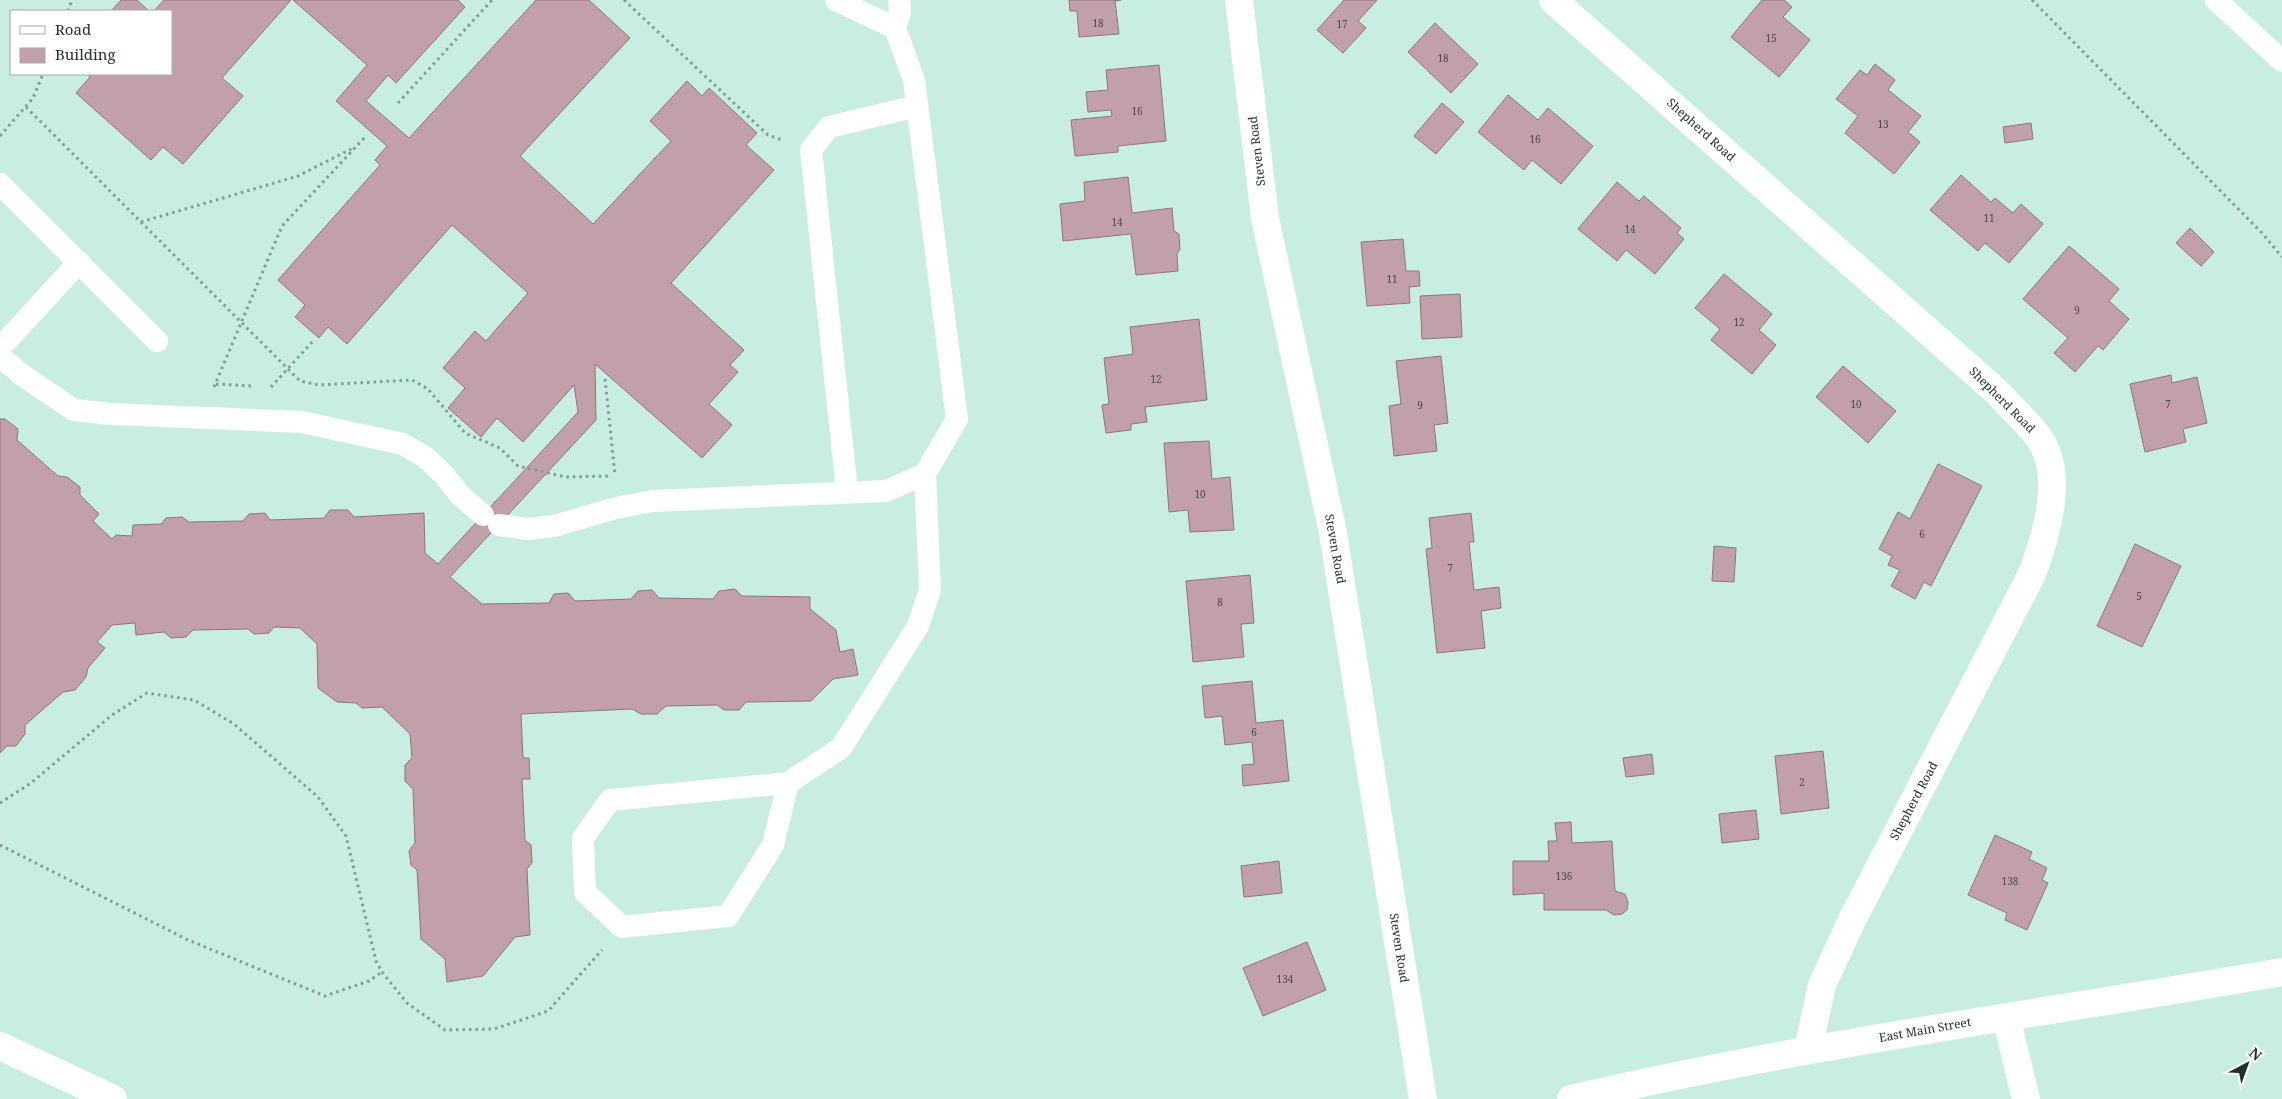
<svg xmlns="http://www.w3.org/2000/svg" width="2282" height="1099" viewBox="0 0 2282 1099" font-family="'Noto Serif',serif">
	<rect width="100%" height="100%" fill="#c8ede1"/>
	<path fill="#c2a0aa" stroke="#93737c" d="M121 0H137L149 11H111Z
		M164 0H291L222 78 243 96 183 164 163 147 151 160 76 93 90 77 87 74H171V11H154Z
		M293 0H458L465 7 396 83 388 75 366 101 409 138 536 0H589L630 38 520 156 593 224 671 141 650 121 687 81 702 96 709 88 757 133 746 145 774 170 671 283 744 350 730 365 738 372 709 404 732 425 702 458 595 364 596 420 450 577 482 604 549 603 554 594 568 593 575 601 631 599 638 591 652 590 659 598 713 599 719 591 735 589 742 596 810 597V609L836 630 840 652 853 649 858 675 833 679 811 701 746 702 739 710H724L717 705 666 706 657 714H641L632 709 521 714 523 758H529L530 779H522L525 840 531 845 532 863 527 869 530 935 515 937 483 976 447 982 445 959 421 939 417 870 411 865 409 851 415 843 413 789 405 781V765L412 758 410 734 382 707 362 708 356 703 337 702 318 688 317 644 300 628 274 627 269 633 254 634 248 629 193 630 186 637 171 638 164 632 136 635 135 623 112 625 97 642 105 648 88 668 86 677 75 690 63 692 25 725V734L16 746H7L0 753V419H5L18 429 17 440 58 476 67 477 80 487V495L99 514 93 521 112 539 116 535 132 536 133 525 161 524 166 518 182 517 189 522 243 521 249 514 265 513 270 520 324 518 330 510H348L354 517 424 513 425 553 438 564 578 412 574 385 523 442 497 418 481 437 448 408 465 388 443 368 475 331 486 341 528 293 452 225 347 344 328 327 319 338 295 317 305 305 278 280 380 165 375 160 387 146 336 101 367 65Z
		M1069 0H1121L1115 1 1119 34 1079 37 1077 11H1070Z
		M1344 0H1377L1358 21 1366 28 1343 53 1317 30Z
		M1762 0H1784L1792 7 1783 17 1810 40 1779 77 1731 37Z
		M1435 23 1478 64 1451 93 1408 52Z
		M1875 64 1895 80 1888 90 1921 116 1908 132 1920 142 1894 174 1845 133 1858 116 1836 99 1860 70 1867 75Z
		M1159 65 1166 141 1118 146V152L1075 156 1071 120 1112 116 1111 110 1088 112 1086 92 1108 90 1106 70Z
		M1508 95 1538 120 1548 108 1593 146 1561 184 1532 160 1524 170 1478 132Z
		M1442 103 1464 122 1436 154 1414 136Z
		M2031 123 2033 139 2005 143 2003 127Z
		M1961 175 1991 202 1995 198 2013 213 2021 204 2043 224 2009 263 1985 243 1978 251 1930 210Z
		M1128 177 1132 213 1172 208 1174 231 1179 234 1180 249 1177 254 1178 271 1136 275 1131 234 1063 241 1060 204 1085 201 1084 182Z
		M1617 182 1639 201 1644 196 1681 228 1677 233 1684 239 1655 274 1626 250 1617 261 1578 229Z
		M2190 228 2214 252 2201 266 2176 243Z
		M1403 239 1406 271H1419L1420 286 1409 287 1410 303 1367 306 1361 242Z
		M2069 246 2119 289 2109 301 2129 319 2103 350 2098 346 2075 372 2054 353 2068 338 2023 299Z
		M1724 274 1772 314 1759 330 1776 345 1752 374 1711 340 1720 329 1695 308Z
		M1460 294 1462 337 1422 339 1420 296Z
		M1199 319 1207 400 1145 407 1147 422 1131 424V430L1106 433 1102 405 1109 404 1104 358 1133 354 1130 327Z
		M1441 356 1448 423 1434 425 1437 451 1394 456 1389 406 1401 404 1396 361Z
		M1843 366 1896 411 1868 443 1816 397Z
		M2171 375 2172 383 2197 377 2207 423 2183 429 2186 442 2145 452 2130 384Z
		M1209 441 1212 479 1230 477 1234 530 1190 532 1188 510 1169 512 1164 443Z
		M1938 464 1982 486 1931 586 1924 582 1915 599 1891 586 1900 570 1888 565 1892 556 1879 549 1898 512 1910 519Z
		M1471 513 1474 542H1469L1474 590 1499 587 1501 608 1481 611 1485 648 1437 653 1426 549 1432 548 1429 518Z
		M2135 544 2181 566 2142 647 2097 626Z
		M1714 546 1736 548 1734 582 1712 581Z
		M1250 575 1254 623 1241 624 1244 657 1193 662 1186 581Z
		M1252 681 1256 723 1283 720 1289 781 1243 786 1242 765 1254 764 1252 742 1225 745 1222 716 1205 718 1202 686Z
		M1823 751 1829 808 1781 814 1775 756Z
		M1652 754 1654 774 1626 777 1623 758Z
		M1756 810 1759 839 1722 843 1719 814Z
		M1571 822 1572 843 1612 841 1615 891 1625 894 1628 902 1627 910 1622 914 1614 915 1606 910H1544V893L1513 895V861H1549L1548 841H1557L1555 823Z
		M1995 835 2032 852 2029 859 2047 868 2042 880 2048 883 2027 930 2005 920 2007 913 1968 895Z
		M1279 861 1282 893 1244 897 1241 866Z
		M1307 942 1326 990 1263 1016 1243 968Z"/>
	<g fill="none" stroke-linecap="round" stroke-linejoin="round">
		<path stroke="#809c93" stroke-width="3" stroke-dasharray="2.5 4" stroke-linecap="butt" d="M624 0 768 135 782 140
			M2032 0 2262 233 2282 257
			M68 11 72 0
			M398 103 492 0
			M26 107 300 381 319 385 412 380 428 389 465 433 500 448 518 466 566 477 609 476
			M0 136 33 98 43 74
			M141 222 298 176 355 147
			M605 379 615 475
			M216 384 252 386
			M214 387 282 226 365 137
			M271 387 314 340
			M0 803 31 783 112 715 147 693 194 700 234 724 318 797 346 836 376 961 382 972 407 1003 445 1030 494 1029 548 1011 602 950
			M0 845 188 940 325 996 369 981 382 972"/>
		<path stroke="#fff" stroke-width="22" d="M836 0 895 28 900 12 899 0
			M2216 0 2282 61
			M0 184 157 341
			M0 348 79 262
			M0 356 22 375 74 410 111 414 302 422 403 444 425 457 444 475 460 495 483 515
			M847 491 811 150 829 127 917 106
			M499 525 528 529 554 526 616 508 653 501 886 491 925 474 957 419 914 80 895 28
			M788 783 773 845 728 916 622 927 585 892 583 838 610 800 788 783 841 748 918 626 930 590 925 474"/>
		<path stroke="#fff" stroke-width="28" d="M1239 0 1265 218 1333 533 1423 1099
			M1553 0 1997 392C2010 407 2027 421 2039 438 2065 474 2046 537 2032 574L1852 920 1822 985 1808 1050"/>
		<path stroke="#fff" stroke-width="28" d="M2006 1017 2026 1099
			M0 1046 113 1099
			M1571 1099C1805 1044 2045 1013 2282 972"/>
	</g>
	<g text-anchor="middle" stroke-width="4.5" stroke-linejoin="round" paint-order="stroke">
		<g font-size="10" fill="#4a4c4c">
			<text x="1098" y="27">18</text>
			<text x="1342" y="28">17</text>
			<text x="1771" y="42">15</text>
			<text x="1443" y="62">18</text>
			<text x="1137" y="115">16</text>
			<text x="1883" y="128">13</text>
			<text x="1535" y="143">16</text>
			<text x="1989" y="222">11</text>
			<text x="1117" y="226">14</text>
			<text x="1630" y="233">14</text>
			<text x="1392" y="283">11</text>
			<text x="2077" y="314">9</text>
			<text x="1739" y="326">12</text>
			<text x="1156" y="383">12</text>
			<text x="1856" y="408">10</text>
			<text x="2168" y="408">7</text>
			<text x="1420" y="409">9</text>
			<text x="1200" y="498">10</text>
			<text x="1922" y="538">6</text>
			<text x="1450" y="572">7</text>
			<text x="2139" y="600">5</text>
			<text x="1220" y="606">8</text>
			<text x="1254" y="736">6</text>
			<text x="1802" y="786">2</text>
			<text x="1564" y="880">136</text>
			<text x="2010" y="885">138</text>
			<text x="1285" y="983">134</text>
		</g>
		<g font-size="12" fill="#22302c" stroke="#fff">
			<text transform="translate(1701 130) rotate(42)" y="4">Shepherd Road</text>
			<text transform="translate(1257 151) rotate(-97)" y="4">Steven Road</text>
			<text transform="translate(2002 400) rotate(45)" y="4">Shepherd Road</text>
			<text transform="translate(1335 549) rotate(80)" y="4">Steven Road</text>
			<text transform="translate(1914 801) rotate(-62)" y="4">Shepherd Road</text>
			<text transform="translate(1399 948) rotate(81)" y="4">Steven Road</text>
			<text transform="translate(1925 1030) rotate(-10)" y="4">East Main Street</text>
		</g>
	</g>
	<rect x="10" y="10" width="162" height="65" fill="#ffffff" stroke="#a7acab"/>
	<rect x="20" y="26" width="25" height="8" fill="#ffffff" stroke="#a7acab"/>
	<text x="55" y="35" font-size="15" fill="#22302c">Road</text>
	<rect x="20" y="48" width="25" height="15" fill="#c2a0aa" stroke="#a7acab"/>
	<text x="55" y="60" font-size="15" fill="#22302c">Building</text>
	<g transform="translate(2247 1064) rotate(41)" stroke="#ffffff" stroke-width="4" paint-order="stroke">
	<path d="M0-4L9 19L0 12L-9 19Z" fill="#22302c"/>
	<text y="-8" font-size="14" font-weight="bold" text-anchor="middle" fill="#22302c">N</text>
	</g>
</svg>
